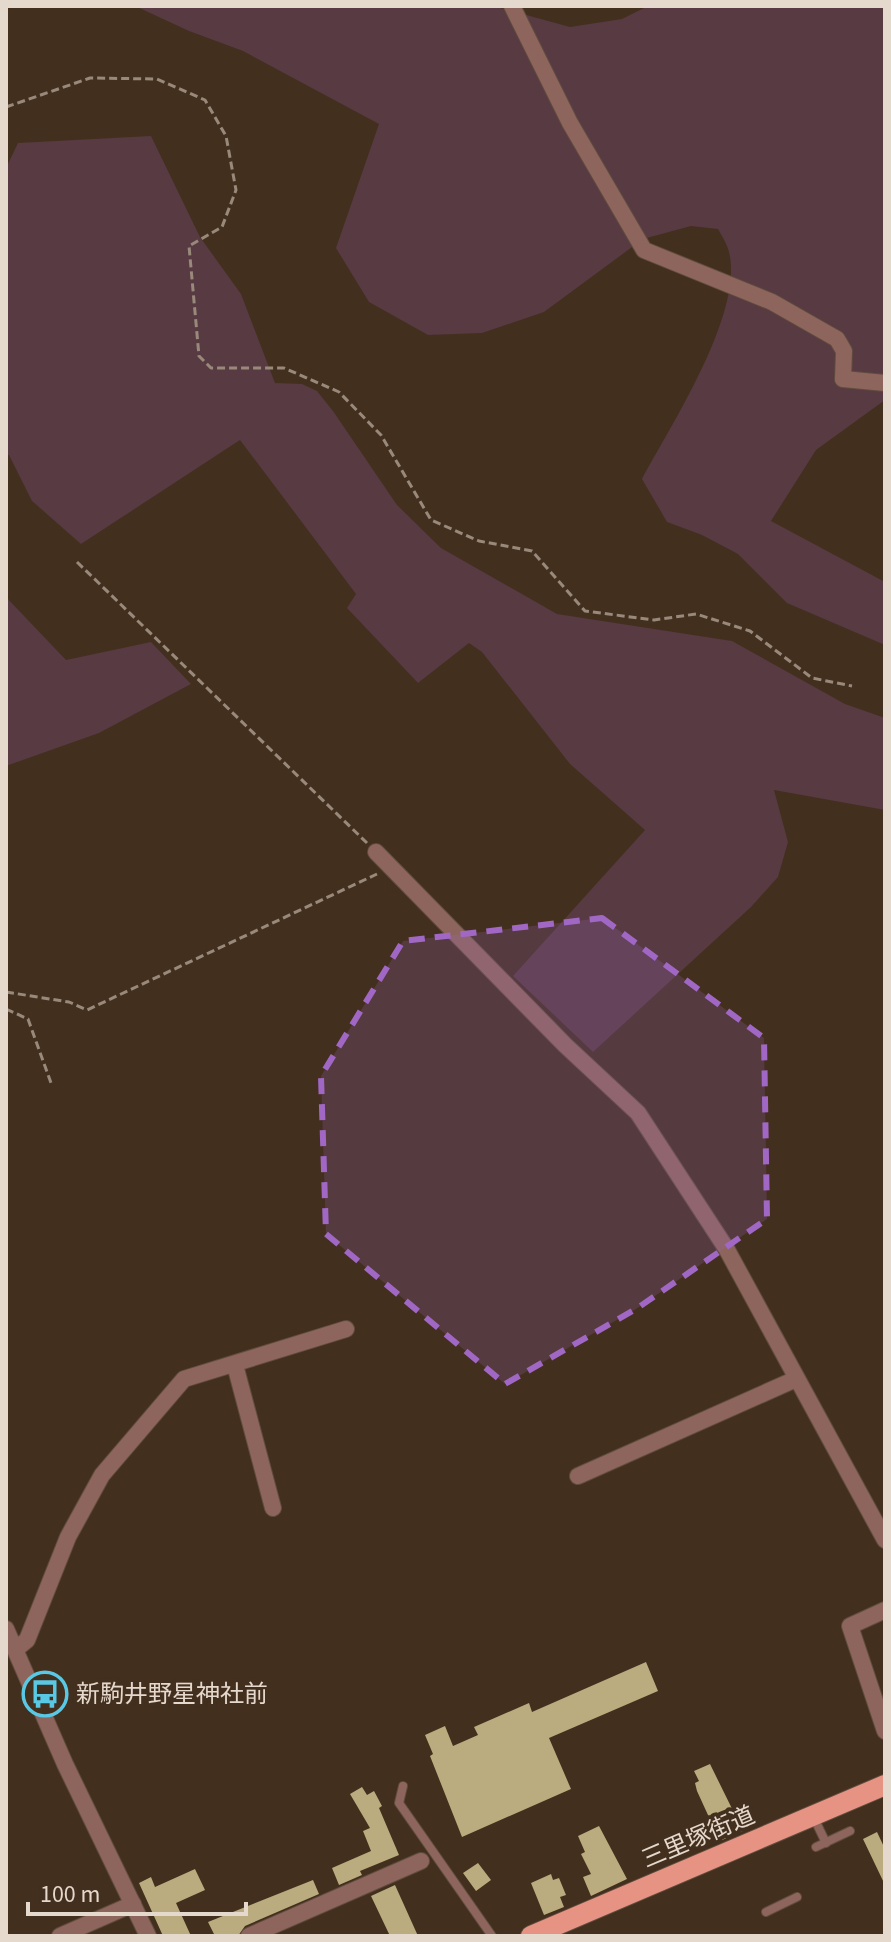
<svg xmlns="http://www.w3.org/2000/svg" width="891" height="1942" viewBox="0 0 891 1942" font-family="'Source Sans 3','Noto Sans JP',sans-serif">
	<rect width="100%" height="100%" fill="#432f1e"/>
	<path fill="#573a42" d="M135 6H493L570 27 622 19 648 6H885V400L816 450 771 521 885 582V645L787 603 738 554 702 535 667 522 642 479C671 425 744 313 729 252 727 244 722 236 718 229L691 226 643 239 544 312 482 333 428 335 369 302 336 248 379 124 243 51 189 31Z
		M151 136 200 237 241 294 275 383 302 384 317 391 333 411 397 505 441 548 557 614 732 641 845 704 885 718V810L774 790 788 842 778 877 751 907 593 1052 513 976 645 830 570 764 482 652 469 643 418 683 347 608 356 594 240 440 81 544 32 501 9 455H6V168L18 143Z
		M6 597 66 660 151 642 191 684 99 733 6 766Z"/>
	<path fill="#baac7e" d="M646 1662 658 1691 549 1738 571 1789 462 1837 430 1756 433 1754 425 1735 445 1726 453 1746 478 1735 474 1727 529 1703 532 1712Z
		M710 1764 743 1831 715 1843 709 1828 713 1826 697 1791 695 1783 699 1781 694 1771Z
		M362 1787 367 1795 374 1791 382 1806 379 1808 399 1855 360 1871 362 1875 339 1885 332 1868 371 1851 363 1831 370 1828 350 1794Z
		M599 1826 627 1879 591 1896 583 1877 591 1874 581 1854 585 1852 578 1836Z
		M877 1832 885 1849V1885L863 1839Z
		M478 1863 491 1880 476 1891 463 1873Z
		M195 1869 205 1890 176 1903 191 1936H163L139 1883 151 1877 155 1887Z
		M551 1874 553 1880 559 1878 566 1895 560 1897 564 1907 544 1915 531 1883Z
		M313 1880 319 1894 245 1926 238 1936H215L208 1922Z
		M395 1885 418 1936H390L371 1896Z"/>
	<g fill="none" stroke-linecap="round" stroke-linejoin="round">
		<g stroke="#604d3e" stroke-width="10">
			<path id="service" d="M403 1786 399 1803 492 1936
				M814 1818 826 1843
				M816 1847 850 1831
				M766 1912 797 1897"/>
		</g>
		<g stroke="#604d3e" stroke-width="18">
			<path id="minor" d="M512 6 570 123 644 250 772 302 837 339 844 351 843 379
				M376 852 565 1045 638 1113 726 1248 885 1540
				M235 1365 273 1508
				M578 1476 796 1379
				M885 1610 850 1626 885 1731
				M16 1649 27 1640 68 1537 102 1475 184 1379 346 1329
				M60 1936 133 1904
				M249 1936 421 1861"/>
		</g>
		<g stroke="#604d3e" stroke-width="18">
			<path id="tertiary" d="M843 379 885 383
				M6 1629 65 1764 148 1936"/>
		</g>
		<g stroke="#604d3e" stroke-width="22">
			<path id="primary" d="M531 1936 885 1785"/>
		</g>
		<path stroke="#99897b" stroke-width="3" stroke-dasharray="8 4" stroke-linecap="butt" d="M6 107 90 78 157 79 205 100 226 136 236 190 222 227 189 246 199 356 211 368H284L339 392 381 435 431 520 479 541 532 551 585 611 654 620 696 614 750 631 812 678 852 686
			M77 562 367 843
			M6 992 69 1002 87 1010 377 874
			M6 1009 28 1019 51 1083"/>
		<use href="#service" stroke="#8e655c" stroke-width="8"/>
		<use href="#minor" stroke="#8e655c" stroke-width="16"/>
		<use href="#tertiary" stroke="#8e655c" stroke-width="16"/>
		<use href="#primary" stroke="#e79383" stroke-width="20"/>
	</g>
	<path fill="#a068c4" fill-opacity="0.2" stroke="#a068c4" stroke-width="6" stroke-dasharray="16 10" stroke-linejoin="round" d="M602 918 764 1038 767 1219 636 1309 505 1384 326 1234 321 1076 403 941Z"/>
	<defs>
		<g id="bus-ring" transform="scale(2.3)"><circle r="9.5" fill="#432f1e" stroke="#59c8e4" stroke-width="1.5"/><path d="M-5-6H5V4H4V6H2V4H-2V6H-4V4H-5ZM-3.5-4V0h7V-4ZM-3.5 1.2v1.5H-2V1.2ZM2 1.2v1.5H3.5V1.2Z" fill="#59c8e4"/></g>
	</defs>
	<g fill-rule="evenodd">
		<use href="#bus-ring" x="45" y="1694"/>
	</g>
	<g text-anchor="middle" stroke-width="8" stroke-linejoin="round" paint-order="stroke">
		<g font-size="24" fill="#e5d8cd" stroke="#432f1e" text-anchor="start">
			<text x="76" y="1702">新駒井野星神社前</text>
		</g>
		<g font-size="24" fill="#e5d8cd" stroke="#432f1e">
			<text transform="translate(698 1837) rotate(-23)" y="8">三里塚街道</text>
		</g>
	</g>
	<rect width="891" height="1942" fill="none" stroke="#e5d8cd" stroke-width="16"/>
	<path d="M28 1902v12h218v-12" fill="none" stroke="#e5d8cd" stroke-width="4"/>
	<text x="40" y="1902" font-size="24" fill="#e5d8cd" stroke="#432f1e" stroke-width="6" paint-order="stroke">100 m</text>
</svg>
